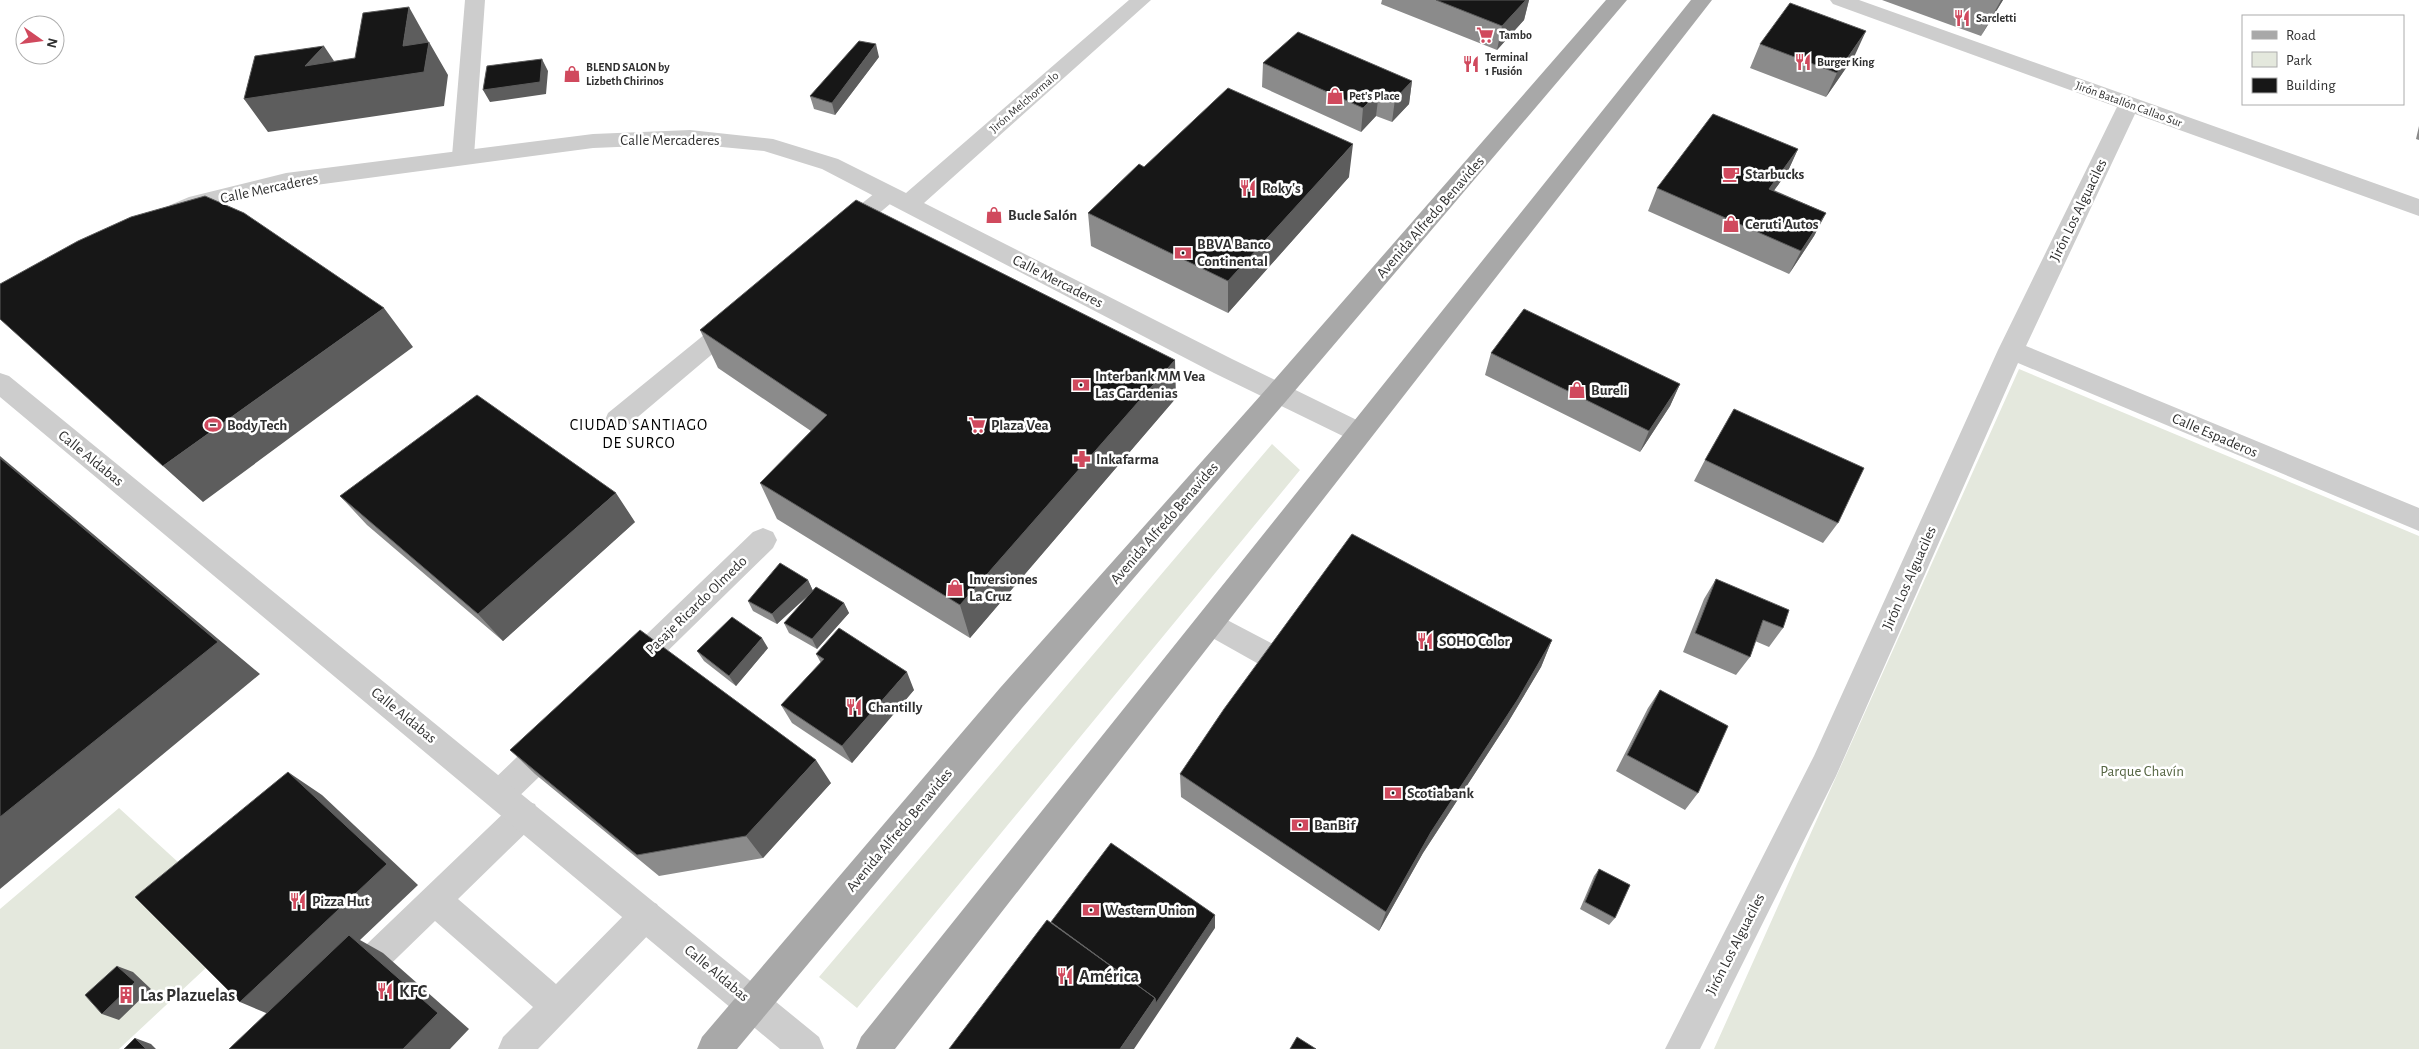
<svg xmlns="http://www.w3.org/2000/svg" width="2419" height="1049" viewBox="0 0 2419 1049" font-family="'Alegreya Sans',sans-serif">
	<rect width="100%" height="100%" fill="#fff"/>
	<path fill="#e4e8dd" d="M2019 369 2419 536V1049H1714Z
		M1272 444 1300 470 857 1008 819 977Z
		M119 808 203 885 209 965 119 1049H0V909Z"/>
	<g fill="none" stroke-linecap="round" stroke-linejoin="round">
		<path fill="#cdcdcd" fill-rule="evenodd" d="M888 186 896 189 899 194 896 199 852 236 844 238 836 236 833 230 836 224 880 189Z
			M734 314 742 317 746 323 742 329 626 427 617 430 608 427 605 420 608 413 726 317Z
			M1210 611 1307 662 1311 671 1307 680 1297 684 1287 680 1200 631 1196 623 1200 615Z
			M524 800 535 804 539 814 535 824 458 899 556 984 635 904 646 899 657 904 662 915 657 926 538 1049H498L503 1037 533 1007 435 921 366 988 355 993 344 988 339 977 344 966 513 804Z"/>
		<path fill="#cdcdcd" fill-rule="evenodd" d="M465 0H485L474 156 471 161 463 163 455 161 452 156Z
			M763 528 773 532 777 540 773 548 641 677 631 681 621 677 616 668 621 659 753 532Z
			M555 727 566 731 570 741 566 751 511 804 500 809 489 804 484 794 489 784 544 731Z"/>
		<path fill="#cdcdcd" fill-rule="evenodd" d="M1129 0H1151L924 203 1232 359 1369 426 1373 433 1369 440 1360 443 1351 440 1214 373 822 169 764 151 690 144 593 148 286 189 203 209 178 219 170 217 166 211 170 205 189 197 286 173 593 134 690 130 773 139 838 159 906 193Z
			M1830 0H1859L2419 199V216L2135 114 2026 346 2419 508V531L2018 363 1836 776 1700 1049H1665L1814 756 1998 350 2117 107 1833 4Z
			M0 373 9 376 819 1037 824 1049H780L0 397Z"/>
		<path fill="#a8a8a8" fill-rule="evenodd" d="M1606 0H1627L1287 400 1022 708 737 1049H697L702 1037 1000 688 1269 386Z
			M1691 0H1712L895 1049H856L861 1037Z"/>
	</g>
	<path fill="#8b8b8b" d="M1382 0H1529L1524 20 1497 50 1381 4Z
		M1882 0H2003L1981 36Z
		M1760 44 1855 55 1826 97 1750 68Z
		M879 57 835 115 814 109 810 96Z
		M1263 63 1412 81 1409 104 1392 122 1376 116 1361 132 1262 87Z
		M2419 126V140L2416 139Z
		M1798 149 1787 173 1774 190 1826 213 1814 236 1789 274 1648 211 1657 188Z
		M1144 167 1349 177 1228 313 1091 246 1088 213Z
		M700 330 1176 398 970 638 777 519 760 483 811 431 718 368Z
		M1491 353 1680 384 1670 406 1640 452 1485 375Z
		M1705 460 1838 523 1823 543 1694 481Z
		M340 496 635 522 503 641 367 525Z
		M1716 579 1783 628 1769 647 1755 641 1750 657 1736 675 1683 652 1704 599Z
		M808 580 813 591 777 624 753 611 748 601Z
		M844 603 849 613 817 649 789 633 784 623Z
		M1552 640 1541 667 1507 724 1423 853 1379 931 1181 797 1180 774Z
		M768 648 736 686 704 661 697 651Z
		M816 654 914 690 852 763 792 723 781 705 821 663Z
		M1660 690 1698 793 1685 810 1616 771 1648 708Z
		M510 750 831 783 763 858 659 876 535 774Z
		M1599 869 1615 918 1609 925 1580 909 1594 876Z"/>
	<path fill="#5d5d5d" d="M1526 0H1529L1524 20 1497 50 1502 26Z
		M2001 0H2003L1981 36 2000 2Z
		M409 7 428 41 424 72 429 42 448 75 444 106 268 132 244 99 305 66 324 46 346 79 403 46Z
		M1866 31 1855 55 1826 97 1837 73Z
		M876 44 879 57 835 115 832 103Z
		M542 59 548 71 546 94 490 102 483 90Z
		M1412 81 1409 104 1392 122 1395 99Z
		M1379 92 1376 116 1361 132 1363 108Z
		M1353 144 1349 177 1228 313V281Z
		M1798 149 1787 173 1758 212 1769 189Z
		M1826 213 1814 236 1789 274 1801 251Z
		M384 308 413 347 203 502 163 466Z
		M1175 360 1176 398 970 638 960 605Z
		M1680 384 1670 406 1640 452 1649 431Z
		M0 456 260 674 0 889Z
		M616 493 635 522 503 641 478 614Z
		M808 580 813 591 777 624 772 614Z
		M844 603 849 613 817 649 812 639Z
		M762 638 768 648 736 686 729 676Z
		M1552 640 1541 667 1507 724 1423 853 1379 931 1386 912 1431 832Z
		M907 672 914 690 852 763 842 746Z
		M816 760 831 783 763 858 746 836Z
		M288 772 322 795 418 885 360 940 383 953 469 1029 450 1049H403L278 1018 240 1002Z
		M1215 915V928L1134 1049H1120L1155 998Z
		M117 966 133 972 151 989 119 1020 102 1014Z
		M135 1038 151 1044 156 1049H146Z"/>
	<path fill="#171717" stroke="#5d5d5d" d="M1436 0H1526L1502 26Z
		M1790 3 1866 31 1837 73 1760 44Z
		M409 7 403 46 429 42 424 72 244 99 255 56 324 46 305 66 355 58 363 13Z
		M1298 32 1412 81 1395 99 1379 92 1363 108 1263 63Z
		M859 41 876 44 832 103 810 96Z
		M542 59 540 82 483 90 487 66Z
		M1228 88 1353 144 1228 281 1088 213 1139 164 1144 167Z
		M1713 114 1798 149 1769 189 1826 213 1801 251 1657 188Z
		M205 196 244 213 384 308 163 466 0 319V284L78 241 131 217Z
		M856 200 1175 360 960 605 760 483 827 415 700 330Z
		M1524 309 1680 384 1649 431 1491 353Z
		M477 395 616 493 478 614 340 496Z
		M1734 409 1864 468 1838 523 1705 460Z
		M0 458 218 642 0 817Z
		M1352 534 1552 640 1518 699 1431 832 1386 912 1180 774 1224 709Z
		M780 563 808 580 772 614 748 601Z
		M1716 579 1789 610 1783 628 1763 620 1750 657 1695 633Z
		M816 587 844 603 812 639 784 623Z
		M732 617 762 638 729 676 697 651Z
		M839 628 907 672 842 746 781 705 824 659 816 654Z
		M640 630 816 760 746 836 637 855 510 750Z
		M1660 690 1728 726 1698 793 1627 755Z
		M288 772 387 864 240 1002 135 897Z
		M1111 843 1215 915 1156 1003 1155 998 1051 922Z
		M1599 869 1630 885 1615 918 1585 902Z
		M1047 920 1155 998 1120 1049H949Z
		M349 935 438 1013 403 1049H229Z
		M117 966 135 982 102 1014 85 995Z
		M1297 1037 1316 1049H1290Z
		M135 1038 146 1049H124Z"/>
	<defs>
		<g id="restaurant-bare" transform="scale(1.35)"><path d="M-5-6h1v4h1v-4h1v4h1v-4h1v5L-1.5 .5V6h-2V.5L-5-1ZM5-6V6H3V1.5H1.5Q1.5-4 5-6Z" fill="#d0495d" stroke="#fff" stroke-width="2.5" paint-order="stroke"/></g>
		<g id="supermarket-bare" transform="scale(1.35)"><path d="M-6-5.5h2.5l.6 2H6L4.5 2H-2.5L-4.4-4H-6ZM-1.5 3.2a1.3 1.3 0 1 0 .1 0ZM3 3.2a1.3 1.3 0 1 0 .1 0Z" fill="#d0495d" stroke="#fff" stroke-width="2.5" paint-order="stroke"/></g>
		<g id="shop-bare" transform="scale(1.35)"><path d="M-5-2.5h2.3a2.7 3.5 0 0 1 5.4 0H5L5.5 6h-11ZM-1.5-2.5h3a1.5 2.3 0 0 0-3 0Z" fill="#d0495d" stroke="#fff" stroke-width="2.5" paint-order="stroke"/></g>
		<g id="cafe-bare" transform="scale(1.35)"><path d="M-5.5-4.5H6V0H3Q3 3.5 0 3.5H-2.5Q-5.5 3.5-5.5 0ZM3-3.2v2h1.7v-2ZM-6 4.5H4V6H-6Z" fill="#d0495d" stroke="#fff" stroke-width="2.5" paint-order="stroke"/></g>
		<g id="bank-bare" transform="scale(1.35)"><path d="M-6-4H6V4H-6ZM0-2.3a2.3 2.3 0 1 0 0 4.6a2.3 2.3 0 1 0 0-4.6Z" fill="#d0495d" stroke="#fff" stroke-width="2.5" paint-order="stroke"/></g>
		<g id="stadium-bare" transform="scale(1.35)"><path d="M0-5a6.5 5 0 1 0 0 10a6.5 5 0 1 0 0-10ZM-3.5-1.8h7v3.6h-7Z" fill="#d0495d" stroke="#fff" stroke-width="2.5" paint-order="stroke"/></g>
		<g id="pharmacy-bare" transform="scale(1.35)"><path d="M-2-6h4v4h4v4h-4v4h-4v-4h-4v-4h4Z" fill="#d0495d" stroke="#fff" stroke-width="2.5" paint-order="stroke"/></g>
		<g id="building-bare" transform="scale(1.35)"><path d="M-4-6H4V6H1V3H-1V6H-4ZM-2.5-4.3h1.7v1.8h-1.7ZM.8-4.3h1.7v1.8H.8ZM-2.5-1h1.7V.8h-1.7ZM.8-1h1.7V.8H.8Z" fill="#d0495d" stroke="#fff" stroke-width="2.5" paint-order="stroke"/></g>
	</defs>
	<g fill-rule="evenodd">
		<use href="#restaurant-bare" x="1962" y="18"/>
		<use href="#supermarket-bare" x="1485" y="35"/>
		<use href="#restaurant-bare" x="1803" y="62"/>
		<use href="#restaurant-bare" x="1471" y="64"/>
		<use href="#shop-bare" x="572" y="74"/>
		<use href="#shop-bare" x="1335" y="96"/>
		<use href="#cafe-bare" x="1731" y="174"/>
		<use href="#restaurant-bare" x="1248" y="188"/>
		<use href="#shop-bare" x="994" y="215"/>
		<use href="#shop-bare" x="1731" y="224"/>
		<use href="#bank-bare" x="1183" y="253"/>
		<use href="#bank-bare" x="1081" y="385"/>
		<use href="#shop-bare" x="1577" y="390"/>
		<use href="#stadium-bare" x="213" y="425"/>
		<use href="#supermarket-bare" x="977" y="425"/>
		<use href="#pharmacy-bare" x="1082" y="459"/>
		<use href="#shop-bare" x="955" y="588"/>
		<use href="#restaurant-bare" x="1425" y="641"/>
		<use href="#restaurant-bare" x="854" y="707"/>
		<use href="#bank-bare" x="1393" y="793"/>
		<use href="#bank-bare" x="1300" y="825"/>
		<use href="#restaurant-bare" x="298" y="901"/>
		<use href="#bank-bare" x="1091" y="910"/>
		<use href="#restaurant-bare" x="1065" y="976"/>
		<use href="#restaurant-bare" x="385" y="991"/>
		<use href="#building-bare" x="126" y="995"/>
	</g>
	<g text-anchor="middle" stroke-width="5" stroke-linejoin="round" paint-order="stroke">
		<g font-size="12" font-weight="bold" fill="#303030" stroke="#fff" text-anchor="start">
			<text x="1976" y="22">Sarcletti</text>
			<text x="1499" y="39">Tambo</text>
			<text x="1485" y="61">Terminal<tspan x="1485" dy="14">1 Fusión</tspan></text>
			<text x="1817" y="66">Burger King</text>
			<text x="586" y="71">BLEND SALON by<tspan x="586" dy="14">Lizbeth Chirinos</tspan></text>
			<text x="1349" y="100">Pet's Place</text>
		</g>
		<g font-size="12" fill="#303030" stroke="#fff">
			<text transform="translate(1024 102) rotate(-41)" y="4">Jirón Melchormalo</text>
			<text transform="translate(2129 104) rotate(20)" y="4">Jirón Batallón Callao Sur</text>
		</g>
		<g font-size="15" fill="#303030" stroke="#fff">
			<text x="670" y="145">Calle Mercaderes</text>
			<text transform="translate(269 188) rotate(-12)" y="5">Calle Mercaderes</text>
			<text transform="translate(2078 210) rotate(-64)" y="5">Jirón Los Alguaciles</text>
			<text transform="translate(1430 217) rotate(-49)" y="5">Avenida Alfredo Benavides</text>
			<text transform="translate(1058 281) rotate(27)" y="5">Calle Mercaderes</text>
			<text transform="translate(2215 435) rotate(23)" y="5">Calle Espaderos</text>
			<text transform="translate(91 458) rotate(39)" y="5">Calle Aldabas</text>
			<text transform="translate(1164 523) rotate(-49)" y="5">Avenida Alfredo Benavides</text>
			<text transform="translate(1909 578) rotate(-66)" y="5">Jirón Los Alguaciles</text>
			<text transform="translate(696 605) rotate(-44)" y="5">Pasaje Ricardo Olmedo</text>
			<text transform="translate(404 715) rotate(39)" y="5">Calle Aldabas</text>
			<text transform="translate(899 830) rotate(-50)" y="5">Avenida Alfredo Benavides</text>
			<text transform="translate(1735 944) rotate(-63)" y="5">Jirón Los Alguaciles</text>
			<text transform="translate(717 973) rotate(40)" y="5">Calle Aldabas</text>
		</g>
		<g font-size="15" font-weight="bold" fill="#303030" stroke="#fff" text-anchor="start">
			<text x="1745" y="179">Starbucks</text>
			<text x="1262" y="193">Roky's</text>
			<text x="1008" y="220">Bucle Salón</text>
			<text x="1745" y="229">Ceruti Autos</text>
			<text x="1197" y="249">BBVA Banco<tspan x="1197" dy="17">Continental</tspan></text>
			<text x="1095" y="381">Interbank MM Vea<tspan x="1095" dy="17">Las Gardenias</tspan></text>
			<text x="1591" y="395">Bureli</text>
			<text x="227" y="430">Body Tech</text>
			<text x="991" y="430">Plaza Vea</text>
			<text x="1096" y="464">Inkafarma</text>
			<text x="969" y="584">Inversiones<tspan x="969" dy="17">La Cruz</tspan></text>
			<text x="1439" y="646">SOHO Color</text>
			<text x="868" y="712">Chantilly</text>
			<text x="1407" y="798">Scotiabank</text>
			<text x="1314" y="830">BanBif</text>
			<text x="312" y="906">Pizza Hut</text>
			<text x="1105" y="915">Western Union</text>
		</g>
		<g font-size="15" fill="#566643" stroke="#fff">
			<text x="2142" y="776">Parque Chavín</text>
		</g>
		<g font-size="16" letter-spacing="1" fill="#000" stroke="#fff">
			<text x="639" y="430">CIUDAD SANTIAGO<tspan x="639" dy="18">DE SURCO</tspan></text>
		</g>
		<g font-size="18" font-weight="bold" fill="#303030" stroke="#fff" text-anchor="start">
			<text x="1079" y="982">América</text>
			<text x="399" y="997">KFC</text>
			<text x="140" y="1001">Las Plazuelas</text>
		</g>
	</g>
	<rect x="2242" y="15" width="162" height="90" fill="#ffffff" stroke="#acacac"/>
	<rect x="2252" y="31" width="25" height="8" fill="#a8a8a8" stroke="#acacac"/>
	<text x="2286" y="40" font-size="15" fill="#303030">Road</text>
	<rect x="2252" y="52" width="25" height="15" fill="#e4e8dd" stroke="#acacac"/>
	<text x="2286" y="65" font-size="15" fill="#303030">Park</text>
	<rect x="2252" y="78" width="25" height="15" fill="#171717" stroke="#acacac"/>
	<text x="2286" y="90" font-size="15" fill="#303030">Building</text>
	<g transform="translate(40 40) rotate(104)"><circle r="24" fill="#ffffff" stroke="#acacac"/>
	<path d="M0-4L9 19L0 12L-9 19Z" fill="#d0495d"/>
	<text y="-8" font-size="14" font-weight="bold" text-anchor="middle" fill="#303030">N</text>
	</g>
</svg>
